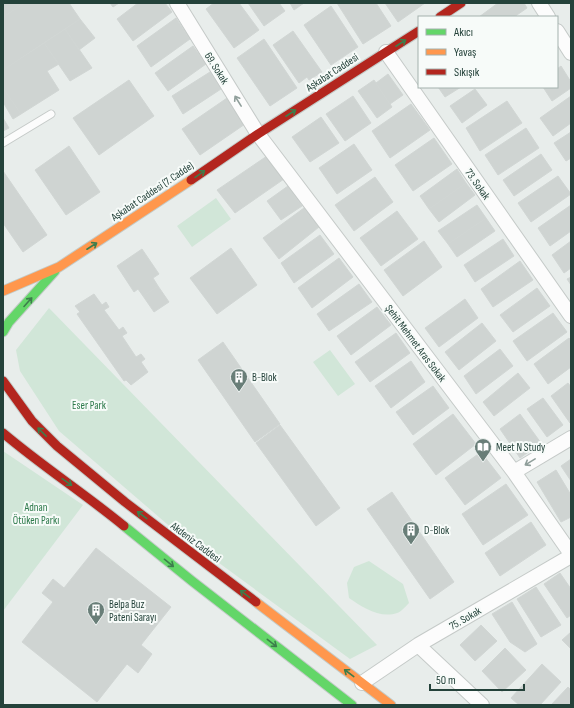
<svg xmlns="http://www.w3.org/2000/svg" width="574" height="708" viewBox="0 0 574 708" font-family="'Sofia Sans Condensed',sans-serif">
	<rect width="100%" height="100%" fill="#e8edeb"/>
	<path fill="#d1e6d8" d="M216 198 231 219 192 247 177 226Z
		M49 308 377 645 350 659 174 530 59 431 20 371 16 350Z
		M330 350 355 384 338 396 313 362Z
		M3 451 83 505 3 611Z
		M369 561 403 584 409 603C406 606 401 612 397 613 380 619 362 607 349 598L347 583 354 567Z"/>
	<path fill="#cfd4d2" stroke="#d1d6d4" d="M7 3H25L3 17V4Z
		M25 3H69L80 19 3 70V17Z
		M110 3H119L113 7Z
		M138 3H165L172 12 133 41 117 19Z
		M214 3H239L259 30 234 48 206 9Z
		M248 3H279L285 11 264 26Z
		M290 3H304L294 10Z
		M337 3H376L391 26 363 44Z
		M385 3H425L398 22Z
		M498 3H524L527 8 514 17H479Z
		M331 6 358 47 331 65 304 25Z
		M176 18 190 39 151 67 137 46Z
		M80 19 95 38 79 50 65 29Z
		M65 29 92 68 70 81 44 43Z
		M293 31 322 72 309 80 307 77 299 83 273 45Z
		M264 39 297 88 270 106 237 58Z
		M44 43 59 64 47 71 59 90 21 114 3 88V70Z
		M193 46 206 64 168 91 155 73Z
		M561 66 571 82V88L552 101 543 87H557V69Z
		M210 72 221 89 183 114 172 96Z
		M388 74 403 95 390 104 376 83Z
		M129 80 154 116 99 155 73 118Z
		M374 80 392 107 377 118 358 91Z
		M438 87H461L445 97Z
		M3 88 21 114 13 119 3 102Z
		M475 89 487 105 462 123 450 106Z
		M230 96 248 122 200 155 182 129Z
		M353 96 371 123 345 141 326 114Z
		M571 96V123L553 136 540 118Z
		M507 101 522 123 480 151 466 128Z
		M411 104 430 130 390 158 372 131Z
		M321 117 339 143 310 162 292 137Z
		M3 118 9 128 3 131Z
		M526 128 539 148 498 175 485 155Z
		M571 132V158L566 161 554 143Z
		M434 138 452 164 413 191 395 165Z
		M354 144 372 170 337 194 319 168Z
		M69 146 100 192 66 215 35 170Z
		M541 154 552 170 514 196 503 180Z
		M267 156 284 179 235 213 217 190Z
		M457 169 466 183 429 209 420 196Z
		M3 171 47 235 23 252 3 223Z
		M558 176 571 194 531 222 518 203Z
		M375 177 393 202 354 231 335 205Z
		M466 183 475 195 439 222 429 209Z
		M288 186 302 206 281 220 267 201Z
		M477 205 486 218 448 244 438 231Z
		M571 205V231L550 246 538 228Z
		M304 208 319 227 279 259 263 238Z
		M397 211 418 239 381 266 360 238Z
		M486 218 495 231 457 257 448 244Z
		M320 235 334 254 294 283 281 263Z
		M503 239 514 256 475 282 464 265Z
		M424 241 442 267 403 296 384 270Z
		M571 241V268L564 273 552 255Z
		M231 248 257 285 217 314 190 278Z
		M142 249 159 274 153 278 158 286 143 296 138 289 134 292 117 266Z
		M339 258 353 277 312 308 298 288Z
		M520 261 533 280 493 307 481 289Z
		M571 277V285L567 279Z
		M359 284 372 302 329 331 317 314Z
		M158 286 169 302 154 312 143 296Z
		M537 288 550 306 513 332 500 315Z
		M94 294 102 305 106 302 109 307 104 310 119 330 123 327 127 333 122 336 136 357 141 354 145 359 141 362 148 372 131 385 126 380 124 381 77 314 80 312 75 306Z
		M465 299 478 318 439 347 425 328Z
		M377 307 391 325 351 355 337 336Z
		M553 313 567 332 527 361 513 341Z
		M482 323 496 341 459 370 445 352Z
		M396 333 410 353 370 382 355 362Z
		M569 338 571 340V367L548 384 534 364Z
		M223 342 280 424 255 442 198 360Z
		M500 349 513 366 476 394 464 376Z
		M411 361 425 382 391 408 375 386Z
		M518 373 530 388 494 416 483 402Z
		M568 383 571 387 570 423 551 396Z
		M433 386 449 408 413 435 396 412Z
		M543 398 563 425 547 437 527 409Z
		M453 414 476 444 436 475 413 444Z
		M520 414 541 443 520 458 500 429Z
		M280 425 340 508 316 526 256 443Z
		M481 452 501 478 465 505 445 478Z
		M571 459V481L561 466Z
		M556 470 571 495V517L561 522 537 482Z
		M506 484 528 515 483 545 462 514Z
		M392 492 454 582 430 599 367 509Z
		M531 522 546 545 500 576 485 553Z
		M96 548 171 607 141 645 152 654 138 673 127 664 97 702 22 642 53 602 42 593 53 579 64 588Z
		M560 573 571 589V615L567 618 544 584Z
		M536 587 561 625 541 637 517 599Z
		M512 602 537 644 525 652 510 642 492 614Z
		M481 625 497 641 475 661 460 645Z
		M571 632V649L562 640Z
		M505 648 526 670 502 692 482 671Z
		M542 664 561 682 540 705H519L511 698Z
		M568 687 571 690V705H551Z"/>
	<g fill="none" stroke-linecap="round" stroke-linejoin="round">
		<g stroke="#c5cac8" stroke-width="9">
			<path id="lane" d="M3 143 51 114"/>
		</g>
		<g stroke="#c5cac8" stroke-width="16">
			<path id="street" d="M177 3 258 134 514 472 571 554
				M539 3 548 17
				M557 31 571 53
				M386 52 571 316
				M514 472 571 438
				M418 645 482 705
				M362 683 418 645 571 556"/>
		</g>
		<g stroke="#c3cbc8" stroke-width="11">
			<path id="fast" d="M3 332 9 322 55 271
				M124 526 192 581 352 705"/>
		</g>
		<g stroke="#c3cbc8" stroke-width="11">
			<path id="slow" d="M3 291 59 267 191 180
				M256 602 391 705"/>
		</g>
		<g stroke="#c3cbc8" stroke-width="11">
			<path id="jam" d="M440 17 461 3
				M191 180 258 134 419 31
				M3 381 32 421 57 446 125 502 256 602
				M3 433C42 466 85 494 124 526"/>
		</g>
		<use href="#lane" stroke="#fcfcfc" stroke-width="7"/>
		<use href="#street" stroke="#fcfcfc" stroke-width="14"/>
		<use href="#fast" stroke="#63d668" stroke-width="9"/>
		<use href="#slow" stroke="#ff974d" stroke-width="9"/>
		<use href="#jam" stroke="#b3261e" stroke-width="9"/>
	</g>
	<defs><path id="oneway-shaft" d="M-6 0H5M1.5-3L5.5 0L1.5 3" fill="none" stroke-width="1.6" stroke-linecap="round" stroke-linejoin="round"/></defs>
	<g stroke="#3d7d4c">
		<use href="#oneway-shaft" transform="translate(401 43) rotate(-33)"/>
		<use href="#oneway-shaft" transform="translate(291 113) rotate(-33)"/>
		<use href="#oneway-shaft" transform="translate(200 174) rotate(-35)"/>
		<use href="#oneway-shaft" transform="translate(92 246) rotate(-33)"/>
		<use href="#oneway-shaft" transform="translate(28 302) rotate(-48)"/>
		<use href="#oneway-shaft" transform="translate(42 432) rotate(-135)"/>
		<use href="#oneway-shaft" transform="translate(67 482) rotate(35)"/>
		<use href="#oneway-shaft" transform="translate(142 515) rotate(-143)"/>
		<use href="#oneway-shaft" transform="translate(169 563) rotate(39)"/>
		<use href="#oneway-shaft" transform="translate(245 594) rotate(-143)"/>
		<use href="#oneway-shaft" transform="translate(272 643) rotate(38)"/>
		<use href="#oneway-shaft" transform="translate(349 673) rotate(-143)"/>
	</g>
	<g stroke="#909f9b">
		<use href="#oneway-shaft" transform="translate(238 101) rotate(-122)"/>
		<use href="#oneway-shaft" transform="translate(530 462) rotate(149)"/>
	</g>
	<defs>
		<g id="building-pin" transform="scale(0.9)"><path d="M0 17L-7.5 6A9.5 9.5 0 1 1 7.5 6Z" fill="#697e78" stroke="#f7fbf9"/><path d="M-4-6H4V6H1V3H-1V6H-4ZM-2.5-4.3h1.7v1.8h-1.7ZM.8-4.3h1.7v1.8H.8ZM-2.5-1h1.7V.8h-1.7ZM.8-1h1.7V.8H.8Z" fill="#fff"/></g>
		<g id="library-pin" transform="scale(0.9)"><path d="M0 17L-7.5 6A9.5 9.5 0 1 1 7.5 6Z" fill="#697e78" stroke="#f7fbf9"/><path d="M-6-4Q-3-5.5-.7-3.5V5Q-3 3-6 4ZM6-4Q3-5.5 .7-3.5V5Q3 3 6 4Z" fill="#fff"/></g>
	</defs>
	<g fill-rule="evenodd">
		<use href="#building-pin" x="239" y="377"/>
		<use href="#library-pin" x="483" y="447"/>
		<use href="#building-pin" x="411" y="530"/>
		<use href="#building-pin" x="96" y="610"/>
	</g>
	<g text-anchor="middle" stroke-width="4" stroke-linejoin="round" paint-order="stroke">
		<g font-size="11" fill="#24423a" stroke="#f7fbf9">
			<text transform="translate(217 68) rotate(58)" y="4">69. Sokak</text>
			<text transform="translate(332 72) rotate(-33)" y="4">Aşkabat Caddesi</text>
			<text transform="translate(478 184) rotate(55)" y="4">73. Sokak</text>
			<text transform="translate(152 191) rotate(-34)" y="4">Aşkabat Caddesi (7. Cadde)</text>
			<text transform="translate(416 343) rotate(53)" y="4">Şehit Mehmet Aras Sokak</text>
			<text transform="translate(196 542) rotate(37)" y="4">Akdeniz Caddesi</text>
			<text transform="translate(465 618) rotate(-30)" y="4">75. Sokak</text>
		</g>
		<g font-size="11" fill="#24423a" stroke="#f7fbf9" text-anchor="start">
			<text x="252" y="381">B-Blok</text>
			<text x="496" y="451">Meet N Study</text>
			<text x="424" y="534">D-Blok</text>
			<text x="109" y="608">Belpa Buz<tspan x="109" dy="13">Pateni Sarayı</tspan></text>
		</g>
		<g font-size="11" fill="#2d7a4b" stroke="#f7fbf9">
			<text x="89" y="409">Eser Park</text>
			<text x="36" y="511">Adnan<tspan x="36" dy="13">Ötüken Parkı</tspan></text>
		</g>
	</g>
	<rect width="574" height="708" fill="none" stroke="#24423a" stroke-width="8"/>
	<rect x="418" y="16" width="140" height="72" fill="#f7fbf9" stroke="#a3b1ad"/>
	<rect x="426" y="29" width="20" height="6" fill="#63d668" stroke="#a3b1ad"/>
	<text x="454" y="36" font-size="12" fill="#24423a">Akıcı</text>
	<rect x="426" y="49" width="20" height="6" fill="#ff974d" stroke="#a3b1ad"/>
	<text x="454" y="56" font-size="12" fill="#24423a">Yavaş</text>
	<rect x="426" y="69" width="20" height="6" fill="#b3261e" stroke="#a3b1ad"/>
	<text x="454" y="76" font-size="12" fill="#24423a">Sıkışık</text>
	<path d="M430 684v6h94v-6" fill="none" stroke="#24423a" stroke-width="2"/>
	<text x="436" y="684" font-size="12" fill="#24423a" stroke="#f7fbf9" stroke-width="3" paint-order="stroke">50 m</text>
</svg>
